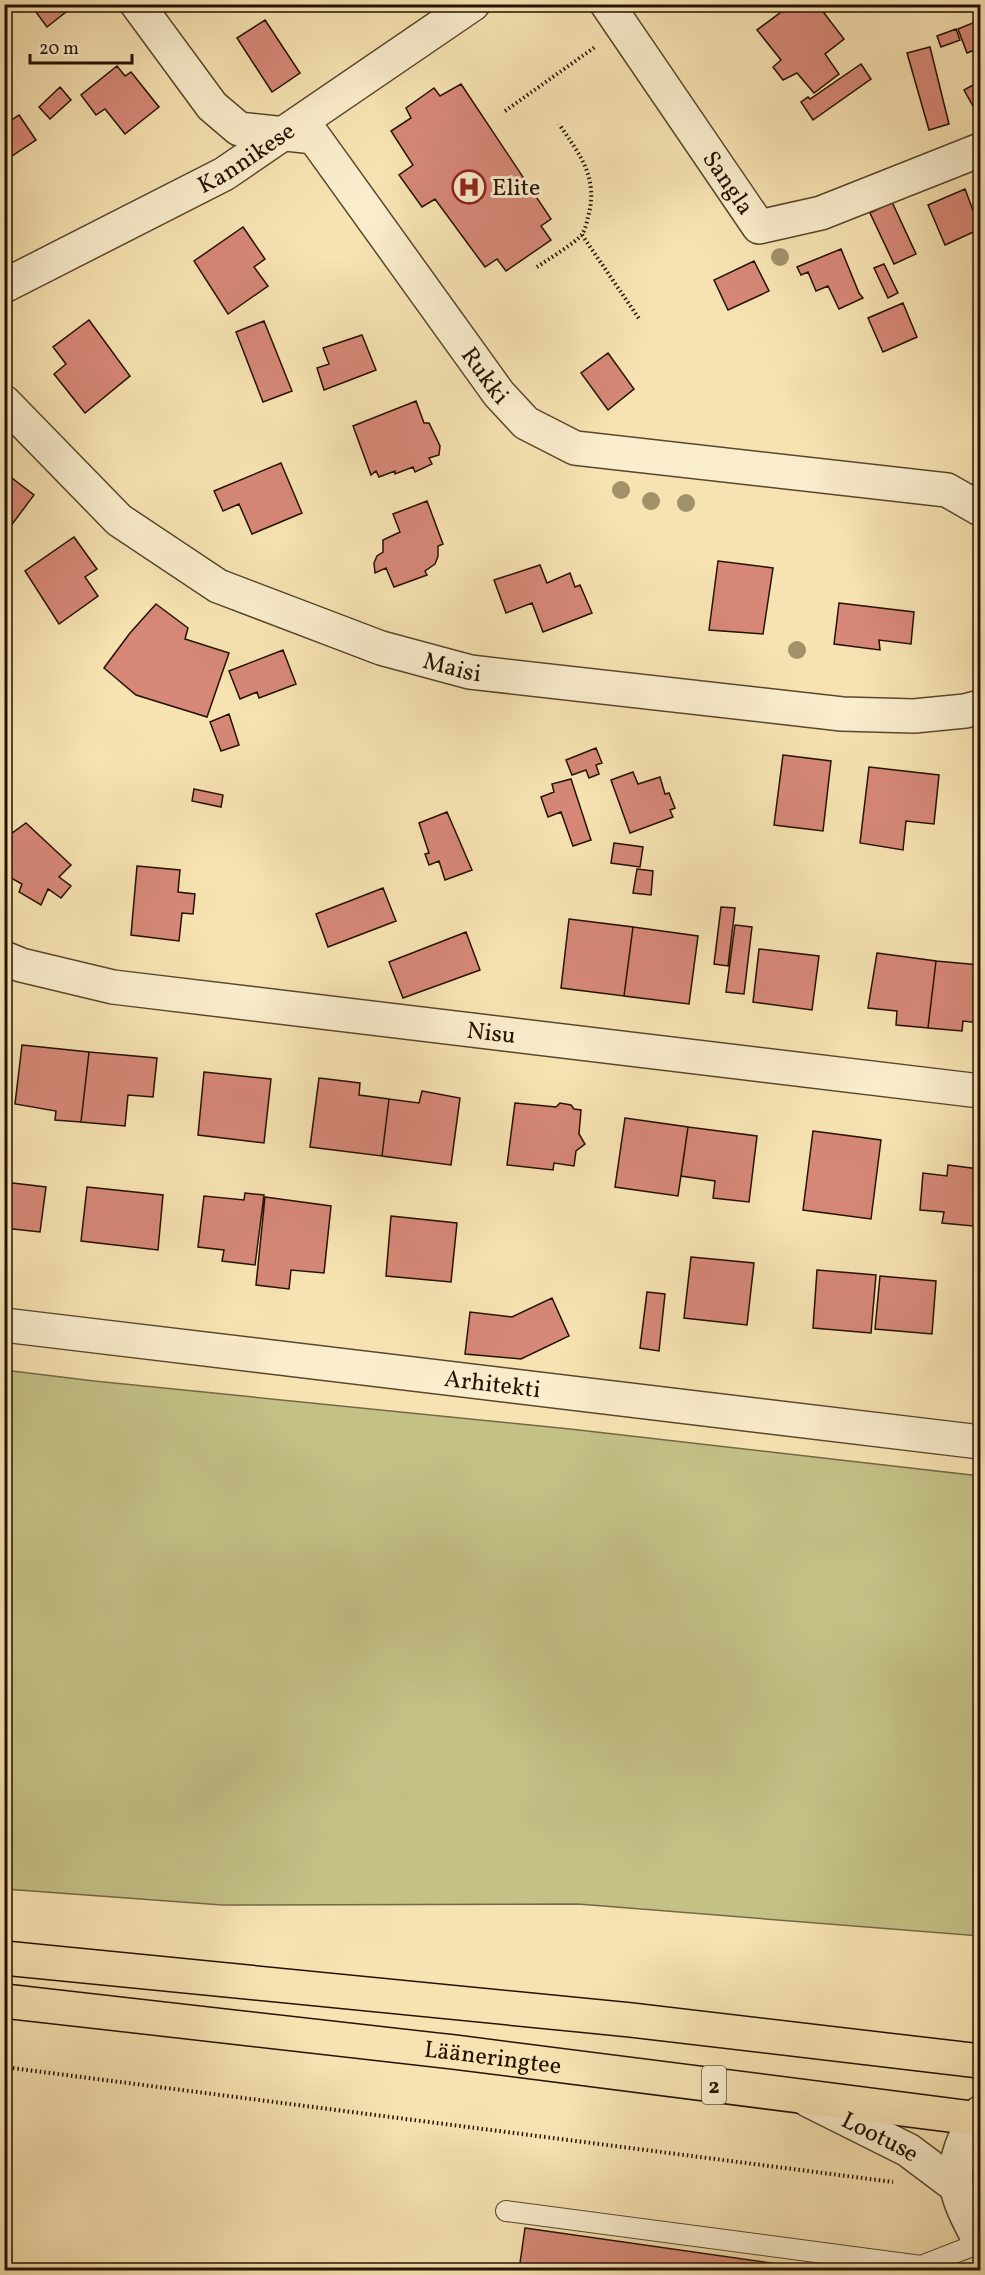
<svg xmlns="http://www.w3.org/2000/svg" width="985" height="2275" viewBox="0 0 985 2275" font-family="Vollkorn,serif">
	<rect width="100%" height="100%" fill="#f7e3b2"/>
	<filter id="stains"><feTurbulence type="fractalNoise" baseFrequency=".00333" numOctaves="4"/><feColorMatrix values="0 0 0 0 .2 0 0 0 0 .09 0 0 0 0 .02 0 0 0 .5 -.17"/></filter>
	<radialGradient id="worn" r=".72"><stop offset=".6" stop-color="#630" stop-opacity="0"/><stop offset="1" stop-color="#630" stop-opacity=".3"/></radialGradient>
	<path fill="#c4c187" stroke="#746944" stroke-width="1.5" d="M4 1370 94 1381 570 1429 980 1476V1936L578 1904 222 1905 5 1889Z"/>
	<path fill="#d78878" stroke="#241100" stroke-width="1.5" d="M30 4H76L47 27Z
		M792 4H823L827 9 824 13 844 39 825 54 839 74 814 93 797 73 783 80 773 67 781 60 757 30Z
		M265 20 300 73 272 92 237 38Z
		M980 20V48L967 53 958 29Z
		M956 29 960 40 941 47 937 36Z
		M930 47 949 124 929 130 907 53Z
		M861 64 871 79 813 120 801 102 808 97 810 99Z
		M117 66 125 76 131 72 159 107 125 134 105 109 96 115 81 95Z
		M980 81V113L978 115 964 90Z
		M461 84 551 219 541 226 551 240 506 271 497 259 485 267 435 199 422 207 399 175 413 165 391 131 411 118 406 108 434 88 440 96Z
		M60 87 71 100 50 119 39 107Z
		M19 115 36 140 6 160 4 125Z
		M965 189 980 229 945 245 928 205Z
		M892 202 916 254 894 264 870 213Z
		M4 221 11 231 4 235Z
		M243 227 265 259 254 267 268 286 228 314 194 261Z
		M841 249 859 293 863 298 839 309 828 286 816 291 808 272 801 275 797 267Z
		M754 261 769 291 728 310 714 280Z
		M884 264 898 293 888 298 874 268Z
		M903 303 917 337 883 352 868 318Z
		M89 320 130 376 85 413 54 374 66 364 53 347Z
		M264 321 292 391 263 402 236 332Z
		M362 335 376 370 324 390 317 368 329 364 323 348Z
		M608 353 634 389 608 410 581 373Z
		M416 401 424 423H429L440 446 439 455 429 458 432 464 415 472 413 467 395 474V471L379 477 376 471 371 475 353 426Z
		M281 463 302 513 252 534 239 504 223 511 214 491Z
		M4 472 34 495 7 531 4 529Z
		M427 501 443 544 438 546V556L435 564 425 571 427 575 394 587 386 568 375 573 374 563 377 556 383 552V540L400 532 393 514Z
		M74 537 97 569 85 577 98 596 59 624 25 571Z
		M718 561 773 568 763 634 709 630Z
		M540 565 547 583 570 573 575 587 580 585 592 613 543 632 532 603 506 613 494 580Z
		M839 603 914 612 911 644 879 640 880 650 834 644Z
		M156 604 188 628 185 639 229 653 207 717 136 695 104 668 130 633Z
		M283 650 296 684 259 698 257 692 240 699 229 671Z
		M229 714 239 745 221 751 210 722Z
		M596 748 602 763 596 765 599 774 589 778 586 770 572 775 566 760Z
		M783 755 831 761 823 831 774 825Z
		M869 767 939 775 934 824 906 821 903 850 860 843Z
		M633 772 638 784 660 777 665 794 669 793 675 808 670 810 673 817 630 833 611 780Z
		M571 779 591 840 573 846 561 812 548 817 541 797 554 792 552 784Z
		M194 789 223 795 221 807 192 801Z
		M447 812 472 870 445 880 439 861 429 865 425 854 429 853 419 823Z
		M26 823 71 865 59 877 71 886 61 898 48 889 41 905 19 892 22 884 4 874V839Z
		M614 843 643 847 640 867 611 863Z
		M137 866 180 870 178 892 195 894 193 914 182 913 179 941 131 935Z
		M637 869 653 871 651 895 633 893Z
		M383 888 396 921 328 947 316 914Z
		M721 907 735 908 728 966 714 964Z
		M569 919 633 927 624 996 561 988Z
		M735 925 752 927 744 994 726 992Z
		M633 927 698 936 689 1004 624 996Z
		M466 932 480 970 403 998 389 962Z
		M759 949 819 956 812 1010 753 1002Z
		M877 953 936 961 928 1028 896 1025 897 1011 868 1008Z
		M936 961 980 965V1023L963 1021 962 1031 928 1028Z
		M22 1045 89 1052 81 1122 55 1120 56 1111 15 1104Z
		M89 1052 157 1058 153 1097 128 1095 125 1126 81 1122Z
		M204 1072 271 1079 264 1143 198 1135Z
		M319 1078 360 1083 359 1095 389 1099 382 1156 310 1147Z
		M422 1091 460 1098 451 1165 382 1156 389 1099 419 1103Z
		M515 1103 556 1107 560 1103 571 1105 574 1109 581 1110 579 1134 585 1144 576 1151 574 1166 554 1163 553 1170 507 1165Z
		M625 1118 688 1127 678 1196 615 1187Z
		M688 1127 757 1136 749 1202 713 1198 715 1181 681 1176Z
		M813 1131 881 1140 871 1219 803 1210Z
		M948 1165 979 1169 980 1222 974 1220 973 1226 942 1223 944 1212 920 1210 923 1173 947 1176Z
		M4 1182 46 1187 40 1232 4 1228Z
		M87 1187 163 1195 158 1250 81 1241Z
		M245 1193 264 1195 255 1265 222 1261 224 1250 198 1247 204 1196 244 1200Z
		M265 1197 331 1206 324 1273 291 1270 289 1289 256 1285Z
		M391 1216 457 1223 451 1282 386 1276Z
		M691 1257 754 1263 747 1325 684 1318Z
		M817 1270 876 1275 871 1333 813 1328Z
		M880 1276 936 1281 932 1334 875 1329Z
		M647 1292 665 1294 659 1351 640 1348Z
		M552 1298 569 1336 521 1359 465 1354 470 1312 512 1317Z
		M525 2228 806 2268V2270H519Z"/>
	<g fill="none" stroke-linecap="round" stroke-linejoin="round">
		<g stroke="#59462c" stroke-width="22">
			<path id="service" d="M506 2211 921 2266V2270
				M921 2266 980 2243"/>
		</g>
		<g stroke="#59462c" stroke-width="36">
			<g id="minor">
				<path id="s1" d="M137 4 212 106 239 129 314 137 499 394 526 423 575 448 947 490 980 509"/>
				<path id="s2" d="M607 4 759 227 821 213 980 150"/>
				<path id="s3" d="M4 286 224 174 473 4"/>
				<path id="s4" d="M4 402 119 520 218 586 381 648 470 672 842 714 914 716 965 711 980 707"/>
				<path id="s5" d="M4 958 21 965 113 987 980 1091"/>
				<path id="s6" d="M4 1325 980 1442"/>
				<path id="s7" d="M808 2100 908 2150 956 2186"/>
				<path d="M980 2113C972 2119 970 2127 966 2136 945 2181 960 2202 980 2242"/>
			</g>
		</g>
		<g stroke="#241100" stroke-width="36">
			<g id="trunk">
				<path d="M4 1958 631 2020 980 2061"/>
				<path id="s8" d="M4 2001 454 2052 980 2119"/>
			</g>
		</g>
		<path stroke="#241100" stroke-width="4" stroke-dasharray="1.5 3" stroke-linecap="butt" d="M505 111 595 47
			M582 235 640 320
			M537 267C547 260 577 242 582 234 585 230 587 222 588 217 599 178 580 155 559 124
			M4 2067 893 2182"/>
		<use href="#service" stroke="#faedcd" stroke-width="20"/>
		<use href="#minor" stroke="#faedcd" stroke-width="33"/>
		<use href="#trunk" stroke="#f7e3b2" stroke-width="33"/>
	</g>
	<g fill="#a2926a">
		<circle cx="780" cy="257" r="9"/>
		<circle cx="621" cy="490" r="9"/>
		<circle cx="651" cy="501" r="9"/>
		<circle cx="686" cy="503" r="9"/>
		<circle cx="797" cy="650" r="9"/>
	</g>
	<defs>
		<g id="hospital-ring" transform="scale(1.725)"><circle r="9.5" fill="#faedcd" stroke="#8f2418" stroke-width="1.5"/><path d="M-5-5h3v3.5h4V-5h3V5h-3V1.5h-4V5h-3Z" fill="#8f2418"/></g>
	</defs>
	<g fill-rule="evenodd">
		<use href="#hospital-ring" x="469" y="187"/>
	</g>
	<g text-anchor="middle" stroke-width="6" stroke-linejoin="round" paint-order="stroke">
		<rect fill="#faedcd" stroke="#64533e" stroke-width="1.5" x="702" y="2066" width="24" height="38" rx="4.5"/>
		<g font-size="22" font-weight="bold" fill="#241100">
			<text x="714" y="2093">2</text>
		</g>
		<g font-size="24" fill="#241100" stroke="#faedcd">
			<text dy="8" stroke="none"><textPath href="#s3" startOffset="274">Kannikese</textPath></text>
			<text dy="8" stroke="none"><textPath href="#s2" startOffset="216">Sangla</textPath></text>
			<text dy="8" stroke="none"><textPath href="#s1" startOffset="531">Rukki</textPath></text>
			<text dy="8" stroke="none"><textPath href="#s4" startOffset="532">Maisi</textPath></text>
			<text dy="8" stroke="none"><textPath href="#s5" startOffset="494">Nisu</textPath></text>
			<text dy="8" stroke="none"><textPath href="#s6" startOffset="492">Arhitekti</textPath></text>
			<text dy="8" stroke="none"><textPath href="#s8" startOffset="492">Lääneringtee</textPath></text>
			<text dy="8" stroke="none"><textPath href="#s7" startOffset="81">Lootuse</textPath></text>
		</g>
		<g font-size="24" fill="#241100" stroke="#faedcd" text-anchor="start">
			<text x="492" y="195">Elite</text>
		</g>
	</g>
	<rect width="985" height="2275" fill="none" stroke="#f7e3b2" stroke-width="24"/>
	<rect x="6" y="6" width="973" height="2263" fill="none" stroke="#241100" stroke-width="3"/>
	<rect x="12" y="12" width="961" height="2251" fill="none" stroke="#241100" stroke-width="1.5"/>
	<path d="M30 54v9h102v-9" fill="none" stroke="#241100" stroke-width="3"/>
	<text x="39" y="54" font-size="18" fill="#241100" stroke="#faedcd" stroke-width="4.5" paint-order="stroke">20 m</text>
	<rect width="100%" height="100%" filter="url(#stains)"/>
	<rect width="100%" height="100%" fill="url(#worn)"/>
</svg>
